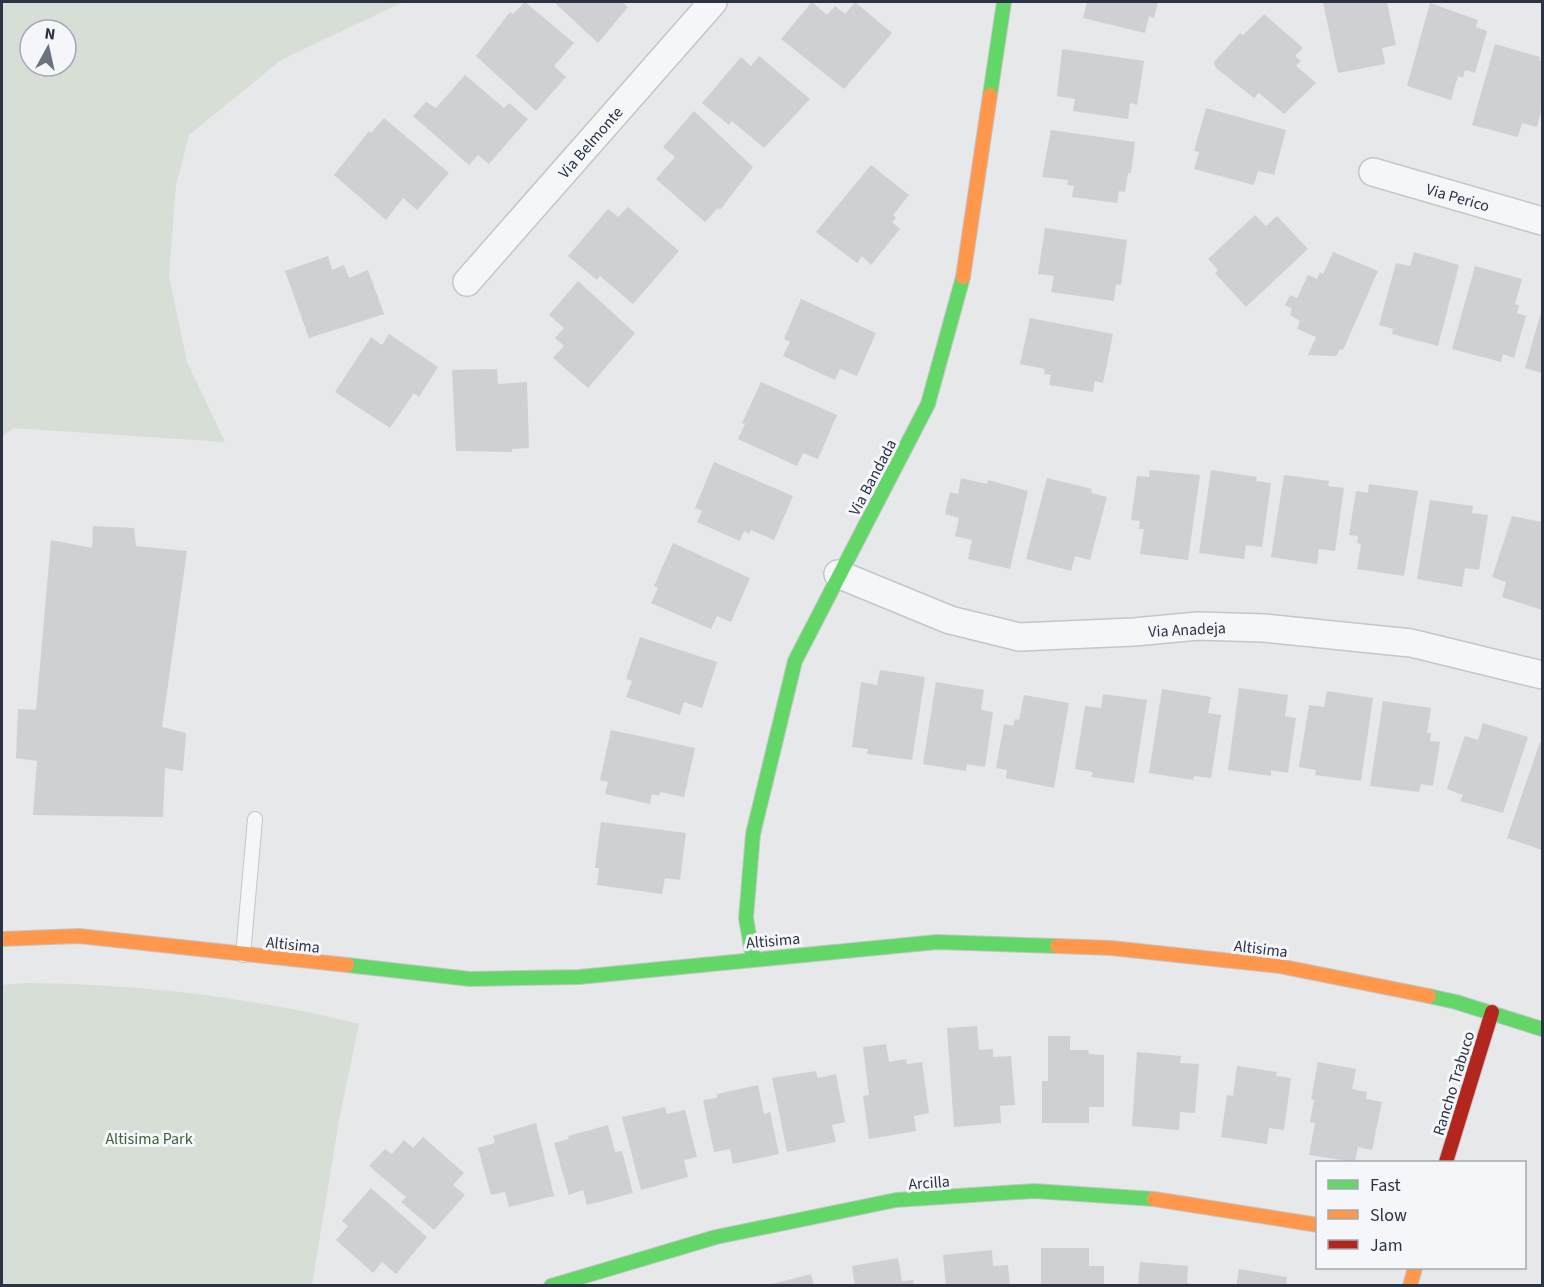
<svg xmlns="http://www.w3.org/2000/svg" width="1544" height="1287" viewBox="0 0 1544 1287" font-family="'Source Sans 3',sans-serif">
	<rect width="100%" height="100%" fill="#e6e8ea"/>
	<path fill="#d6ded6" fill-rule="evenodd" d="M2 2H403L281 60 189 135 176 185 169 276 187 362 225 442 13 428 2 437ZM30 30H66V66H30Z
		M26 983C138 984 251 997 359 1024L339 1120 312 1285H2V985Z"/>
	<path fill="#ced0d3" d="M525 2 574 43 554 66 566 77 536 111 476 56 510 12 513 14Z
		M554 2H622L628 7 598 43Z
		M812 2 827 15 835 6 845 14 855 2 892 33 844 89 781 39Z
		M1087 2H1158L1154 18 1149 16 1145 33 1083 18Z
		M1323 2H1387L1396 45 1382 48 1385 64 1338 73Z
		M1430 3 1478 20 1476 27 1487 31 1475 73 1465 70 1463 78 1458 76 1451 100 1407 86Z
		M1264 14 1303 48 1295 56 1301 61 1296 66 1316 83 1284 114 1259 93 1254 98 1216 68 1214 62 1240 33 1243 35Z
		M1495 44 1540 57 1539 60 1542 61V106L1537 127 1522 123 1518 137 1472 125Z
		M1062 49 1144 61 1137 105 1130 103 1128 119 1073 111 1075 99 1057 96Z
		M759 56 810 99 764 148 732 121 729 125 702 103 741 57 751 66Z
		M465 75 504 108 509 103 528 119 489 164 478 155 469 165 413 116 426 102 436 108Z
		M1206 108 1286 130 1274 175 1258 171 1254 185 1194 169 1199 152 1194 151Z
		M694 111 753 167 720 210 718 208 705 222 656 179 675 157 663 147Z
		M384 118 449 173 417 210 403 198 386 220 334 175 369 131 371 133Z
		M1051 130 1135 142 1131 173H1128L1125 192 1119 191 1117 203 1072 197 1074 186 1067 185 1068 180 1042 177Z
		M871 165 909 195 893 215 896 218 892 222 900 229 871 265 862 256 857 263 816 232Z
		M628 207 679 251 633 304 600 276 597 280 568 256 608 209 618 217Z
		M1255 215 1266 226 1277 216 1308 249 1246 307 1215 273 1218 270 1208 259Z
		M1045 228 1127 240 1121 285 1116 284 1114 301 1051 292 1054 276 1038 274Z
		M1333 252 1378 271 1343 350 1340 349 1336 356 1308 355 1316 337 1297 329 1300 321 1290 315 1292 309 1285 305 1290 295 1297 298 1308 275 1317 279 1320 272 1323 274Z
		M1414 252 1459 265 1438 346 1392 334 1393 329 1379 325 1396 263 1410 266Z
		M328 256 332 270 344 265 349 278 368 270 384 314 309 338 285 271Z
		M1475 266 1522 279 1515 304 1519 305 1517 313 1526 316 1514 358 1503 354 1501 362 1452 349Z
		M578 281 635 333 588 388 553 358 564 346 555 338 564 328 549 315Z
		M801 299 876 333 857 376 840 369 835 380 783 356 790 342 784 339Z
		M1542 309V373L1525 368Z
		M1030 318 1113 334 1103 383 1095 381 1093 392 1049 385 1051 375 1044 374 1045 369 1020 364Z
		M389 334 438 367 419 397 414 393 390 428 335 392 371 337 382 345Z
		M497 369 498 384 527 382 529 448 512 449V452L456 451 452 370Z
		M761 382 837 415 818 459 803 453 797 466 738 439 745 424 742 423Z
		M714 462 793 496 774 540 751 530 749 534 744 531 740 541 697 522 702 511 695 508Z
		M1150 470 1200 475 1188 560 1140 554 1144 529H1139L1140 521 1131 520 1137 476 1149 477Z
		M1211 470 1257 477 1256 481 1271 483 1262 547 1246 545 1244 559 1199 553Z
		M1284 475 1329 481 1328 486 1344 488 1335 551 1319 549 1317 564 1271 557Z
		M961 478 987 484 988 480 1028 491 1010 569 968 559 972 540 955 536 959 518 945 514 950 492 958 494Z
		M1047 478 1092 489 1091 493 1107 497 1090 560 1075 556 1071 571 1026 559Z
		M1369 484 1418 491 1404 576 1357 569 1361 544 1357 543 1358 536 1349 535 1356 491 1368 493Z
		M1430 500 1473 506 1472 513 1488 515 1479 570 1465 568 1462 587 1417 579Z
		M1512 516 1542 522V610L1502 597 1506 582 1492 577Z
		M93 526 134 528 136 546 187 551 162 727 186 733 183 771 165 768 163 817 33 815 37 761 16 758 18 709 36 710 51 540 92 548Z
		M673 543 750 578 731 622 717 616 711 629 651 603 658 588 654 586Z
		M640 637 717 662 702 708 684 702 680 715 626 697 632 681 626 679Z
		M880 670 925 677 912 760 867 754 868 749 852 747 861 682 877 685Z
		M936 682 984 690 981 710 993 712 985 767 967 764 966 771 923 764Z
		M1239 688 1288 695 1285 716 1296 718 1288 773 1271 770V776L1228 770Z
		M1162 689 1211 697 1208 713 1221 715 1211 778 1194 776 1193 780 1149 773Z
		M1327 691 1373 698 1361 781 1315 775 1316 770 1299 767 1309 705 1324 707Z
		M1103 694 1147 700 1134 783 1091 777 1093 772 1075 769 1085 706 1101 708Z
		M1024 695 1069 703 1054 788 1006 778 1007 770 996 768 1004 724 1013 726 1015 719 1019 720Z
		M1383 701 1431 708 1427 733H1431L1430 741 1440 742 1433 786 1421 784 1419 792 1370 786Z
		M1483 723 1528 737 1503 813 1460 801 1463 795 1447 789 1465 736 1478 740Z
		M611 730 695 748 684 797 660 792 659 796 652 794 650 804 605 794 608 782 600 780Z
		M1540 742 1542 743V850L1507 838Z
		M601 822 686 833 680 880 665 878 662 894 597 885 599 868H595Z
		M977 1026 979 1050 993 1049V1057L1011 1056 1015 1105 1000 1106 1001 1123 954 1127 947 1028Z
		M1048 1036H1070V1050H1088L1089 1054 1104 1055V1107H1089V1123H1042V1081H1048Z
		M886 1044 889 1062 906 1059 907 1064 922 1062 929 1113 914 1116 916 1131 869 1139 863 1096 869 1095 863 1047Z
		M1137 1052 1181 1056 1180 1063 1199 1064 1195 1113 1180 1112 1179 1130 1132 1126Z
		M1318 1062 1356 1069 1352 1089 1367 1092 1366 1099 1382 1102 1372 1150 1358 1147 1355 1162 1309 1155 1315 1123 1310 1122 1314 1100 1311 1099Z
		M1237 1066 1277 1072 1276 1076 1291 1078 1284 1130 1269 1128 1267 1144 1221 1137 1227 1095 1233 1096Z
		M816 1071 818 1078 836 1074 845 1122 832 1125 836 1142 787 1152 772 1078Z
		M758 1085 764 1114 770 1112 779 1154 733 1164 730 1149 714 1152 703 1100 717 1098V1094Z
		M665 1107 667 1114 685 1110 697 1157 684 1160 688 1177 641 1190 622 1117Z
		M536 1123 554 1196 509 1207 505 1192 491 1195 478 1148 495 1143 493 1136Z
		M608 1125 615 1152 622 1151 633 1193 587 1205 583 1190 569 1195 554 1143 569 1139 568 1136Z
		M423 1137 464 1173 453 1185 465 1195 434 1230 401 1202 406 1197 369 1166 385 1149 392 1154 404 1140 413 1148Z
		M371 1188 427 1237 396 1274 382 1262 373 1273 336 1240 348 1226 342 1221Z
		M1041 1248H1089V1266H1104V1286H1041Z
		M992 1250 993 1266 1008 1265 1010 1286H946L943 1255Z
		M898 1258 902 1281 913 1280 914 1286H855L852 1266Z
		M1140 1262 1188 1266 1187 1283 1199 1286H1138Z
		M1239 1269 1287 1277 1286 1286H1236Z
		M811 1274 814 1286H768V1285Z"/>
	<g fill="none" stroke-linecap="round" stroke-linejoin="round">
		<g stroke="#c4c6c8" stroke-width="16">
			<path id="lane" d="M243 955 255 819"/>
		</g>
		<g stroke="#c4c6c8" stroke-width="30">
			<path id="street" d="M1373 172 1542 221
				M467 282 713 2
				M838 574 950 620 1019 637 1134 632 1198 626 1264 628 1411 643 1542 675"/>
		</g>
		<g stroke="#c4c6c8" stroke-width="16">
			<path id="fast" d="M990 95 1004 2
				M753 958 746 918 753 834 795 661 928 404 963 277
				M347 965 470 979 579 977 937 942 1057 946
				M1429 996 1456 1002 1542 1029
				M551 1286 716 1237 896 1200 1034 1191 1154 1199"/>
		</g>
		<g stroke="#c4c6c8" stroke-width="16">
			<path id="slow" d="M963 277 990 95
				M2 939 79 936 347 965
				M1057 946 1111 948 1279 966 1429 996
				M1154 1199 1318 1225
				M1410 1286 1415 1268"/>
		</g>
		<g stroke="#c4c6c8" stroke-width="16">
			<path id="jam" d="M1446 1162 1492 1012"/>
		</g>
		<use href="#lane" stroke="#f5f6f7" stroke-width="14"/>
		<use href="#street" stroke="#f5f6f7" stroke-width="27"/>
		<use href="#fast" stroke="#63d668" stroke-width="14"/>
		<use href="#slow" stroke="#ff974d" stroke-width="14"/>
		<use href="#jam" stroke="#b3261e" stroke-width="14"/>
	</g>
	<g text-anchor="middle" stroke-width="6" stroke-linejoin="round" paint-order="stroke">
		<g font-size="16" fill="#2b3445" stroke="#f4f6f9">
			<text transform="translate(590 142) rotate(-49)" y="6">Via Belmonte</text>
			<text transform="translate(1458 197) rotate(16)" y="6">Via Perico</text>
			<text transform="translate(872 477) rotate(-62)" y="6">Via Bandada</text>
			<text transform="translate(1187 629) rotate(-3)" y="6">Via Anadeja</text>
			<text transform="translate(773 940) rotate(-5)" y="6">Altisima</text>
			<text transform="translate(293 944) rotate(6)" y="6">Altisima</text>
			<text transform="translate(1261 948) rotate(7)" y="6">Altisima</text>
			<text transform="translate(1453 1083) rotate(-73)" y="6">Rancho Trabuco</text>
			<text transform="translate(929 1182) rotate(-4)" y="6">Arcilla</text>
		</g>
		<g font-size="16" fill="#3f6138" stroke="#f4f6f9">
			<text x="149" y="1144">Altisima Park</text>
		</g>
	</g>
	<rect width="1544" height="1287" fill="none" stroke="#2b3445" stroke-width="6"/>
	<rect x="1316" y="1161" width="210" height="108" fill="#f4f6f9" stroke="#a4a8b1" stroke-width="1.5"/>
	<rect x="1328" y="1180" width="30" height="9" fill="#63d668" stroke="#a4a8b1" stroke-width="1.5"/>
	<text x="1370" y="1191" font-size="18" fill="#2b3445">Fast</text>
	<rect x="1328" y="1210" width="30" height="9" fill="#ff974d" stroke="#a4a8b1" stroke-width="1.5"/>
	<text x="1370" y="1221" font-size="18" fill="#2b3445">Slow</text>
	<rect x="1328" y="1240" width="30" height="9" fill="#b3261e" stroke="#a4a8b1" stroke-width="1.5"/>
	<text x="1370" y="1251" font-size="18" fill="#2b3445">Jam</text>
	<g transform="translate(48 48) rotate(8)"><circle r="28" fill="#f4f6f9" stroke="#a4a8b1" stroke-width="1.5"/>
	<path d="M0-4.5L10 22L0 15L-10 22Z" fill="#6c737f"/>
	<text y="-9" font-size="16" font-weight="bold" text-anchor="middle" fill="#2b3445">N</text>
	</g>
</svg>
